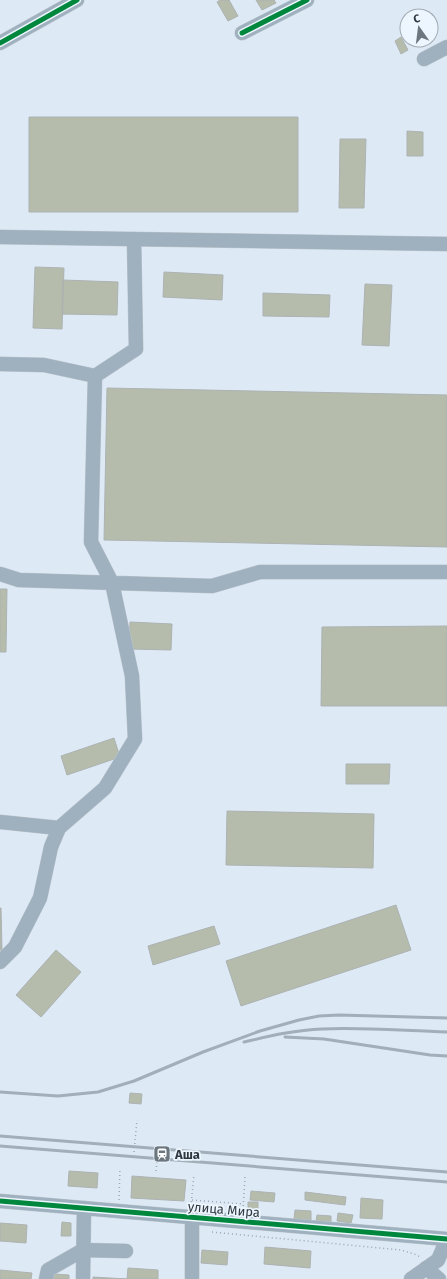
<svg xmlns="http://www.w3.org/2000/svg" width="447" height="1279" viewBox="0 0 447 1279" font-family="'Fira Sans',sans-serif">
	<rect width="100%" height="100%" fill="#ddeaf5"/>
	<path fill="#b5bcac" stroke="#adb2b2" d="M220 0H229L238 16 228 21 217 2Z
		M256 0H274L276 3 262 10Z
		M401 37 408 50 401 54 395 41Z
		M29 117H298V212H29Z
		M407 131 423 132V156H407Z
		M340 139H366L364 208H339Z
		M35 267 64 268 62 329 33 328Z
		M164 272 223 275 222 300 163 297Z
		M63 280 118 282 117 315 62 314Z
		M365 284 392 285 389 346 362 345Z
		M263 293 330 295 329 317 263 316Z
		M107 388 447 395V547L104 540Z
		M0 589H7L6 652H0Z
		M130 622 172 624 171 650 129 649Z
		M447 626V706H321L322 627Z
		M114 738 120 757 67 775 61 756Z
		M346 764H390L389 784H346Z
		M227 811 374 814 373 868 226 865Z
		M396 905 411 950 241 1006 226 961Z
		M0 908H1L2 950H0Z
		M214 926 220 944 153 965 148 946Z
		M56 950 81 972 41 1017 16 995Z
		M130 1093 142 1094 141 1104 129 1103Z
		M69 1171 98 1173 97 1188 68 1186Z
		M132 1176 186 1180 184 1201 131 1198Z
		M251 1191 275 1193 274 1202 250 1200Z
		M305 1192 346 1197 345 1205 305 1200Z
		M361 1198 383 1200 382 1219 360 1218Z
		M248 1202H258V1214H248Z
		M295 1210 311 1211V1220L294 1219Z
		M338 1213 353 1215 351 1223 337 1221Z
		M317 1215 331 1216V1222L316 1221Z
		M62 1222 71 1223V1236H61Z
		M0 1223 27 1225 26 1243 0 1241Z
		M265 1247 311 1251 310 1268 264 1264Z
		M202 1250 228 1252 227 1265 201 1263Z
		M128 1268 158 1270V1279H93V1277L127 1279Z
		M0 1270 32 1273 31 1279H0Z
		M53 1274 69 1275V1279H52Z"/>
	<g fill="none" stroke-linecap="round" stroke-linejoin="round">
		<g stroke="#bcc6cf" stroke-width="15">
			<path id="minor" d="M242 33 307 0
				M0 43 77 0
				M424 59 447 47
				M0 237 447 244
				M0 364 44 365 95 376
				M0 574 19 580 212 586 260 572H447
				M0 822 59 828
				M0 962 15 947 40 898 51 847 59 828 105 788 135 739 132 676 112 583 91 542 95 376 136 349 134 239
				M0 1201 447 1239
				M192 1217V1279
				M426 1268 439 1279
				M46 1279 48 1270 83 1250 126 1251
				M83 1279 84 1208
				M411 1279 438 1260 447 1239"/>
		</g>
		<path stroke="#9ba8b3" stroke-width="1.5" stroke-dasharray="1 3" stroke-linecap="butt" d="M134 1152 137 1120
			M156 1171 158 1153
			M119 1200 120 1168
			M192 1200 243 1204
			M191 1206 194 1174
			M243 1210 245 1177
			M212 1232 401 1250 417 1255 420 1257"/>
		<use href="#minor" stroke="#9fb0be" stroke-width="14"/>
		<path stroke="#a2aeba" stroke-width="3" d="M285 1037 324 1039 430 1055 447 1056
			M244 1042C270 1036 295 1030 322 1029 363 1027 406 1031 447 1032
			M0 1092 58 1096 98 1092 134 1081 203 1052 260 1031 299 1020 319 1016 339 1015 447 1018
			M0 1136 447 1172
			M0 1146 447 1182"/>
		<g stroke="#edf6fe" stroke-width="8">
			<path id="cycleway" d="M242 33 307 0
				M0 43 77 0
				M0 1201 447 1239"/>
		</g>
		<use href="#cycleway" stroke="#00873e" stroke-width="5"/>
	</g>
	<defs>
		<g id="station-square" transform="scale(0.9)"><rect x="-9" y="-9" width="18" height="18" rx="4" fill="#6c767f" stroke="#edf6fe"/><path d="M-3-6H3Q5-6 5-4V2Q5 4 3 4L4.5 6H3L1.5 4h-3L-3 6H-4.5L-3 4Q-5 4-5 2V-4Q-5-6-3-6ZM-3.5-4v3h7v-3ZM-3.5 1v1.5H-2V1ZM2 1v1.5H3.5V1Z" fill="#fff"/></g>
	</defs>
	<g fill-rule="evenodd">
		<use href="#station-square" x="162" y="1154"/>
	</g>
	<g text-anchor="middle" stroke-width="3.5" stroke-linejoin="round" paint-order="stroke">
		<g font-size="13" font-weight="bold" fill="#2f383f" stroke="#edf6fe" text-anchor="start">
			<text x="175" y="1159">Аша</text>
		</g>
		<g font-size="13" fill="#2f383f" stroke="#edf6fe">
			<text transform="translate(224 1209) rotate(5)" y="5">улица Мира</text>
		</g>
	</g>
	<g transform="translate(419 28) rotate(346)"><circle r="19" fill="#edf6fe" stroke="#a1aab2"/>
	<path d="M0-3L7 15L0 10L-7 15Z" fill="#6c767f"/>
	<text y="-6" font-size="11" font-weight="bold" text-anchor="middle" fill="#2f383f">С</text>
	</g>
</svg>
